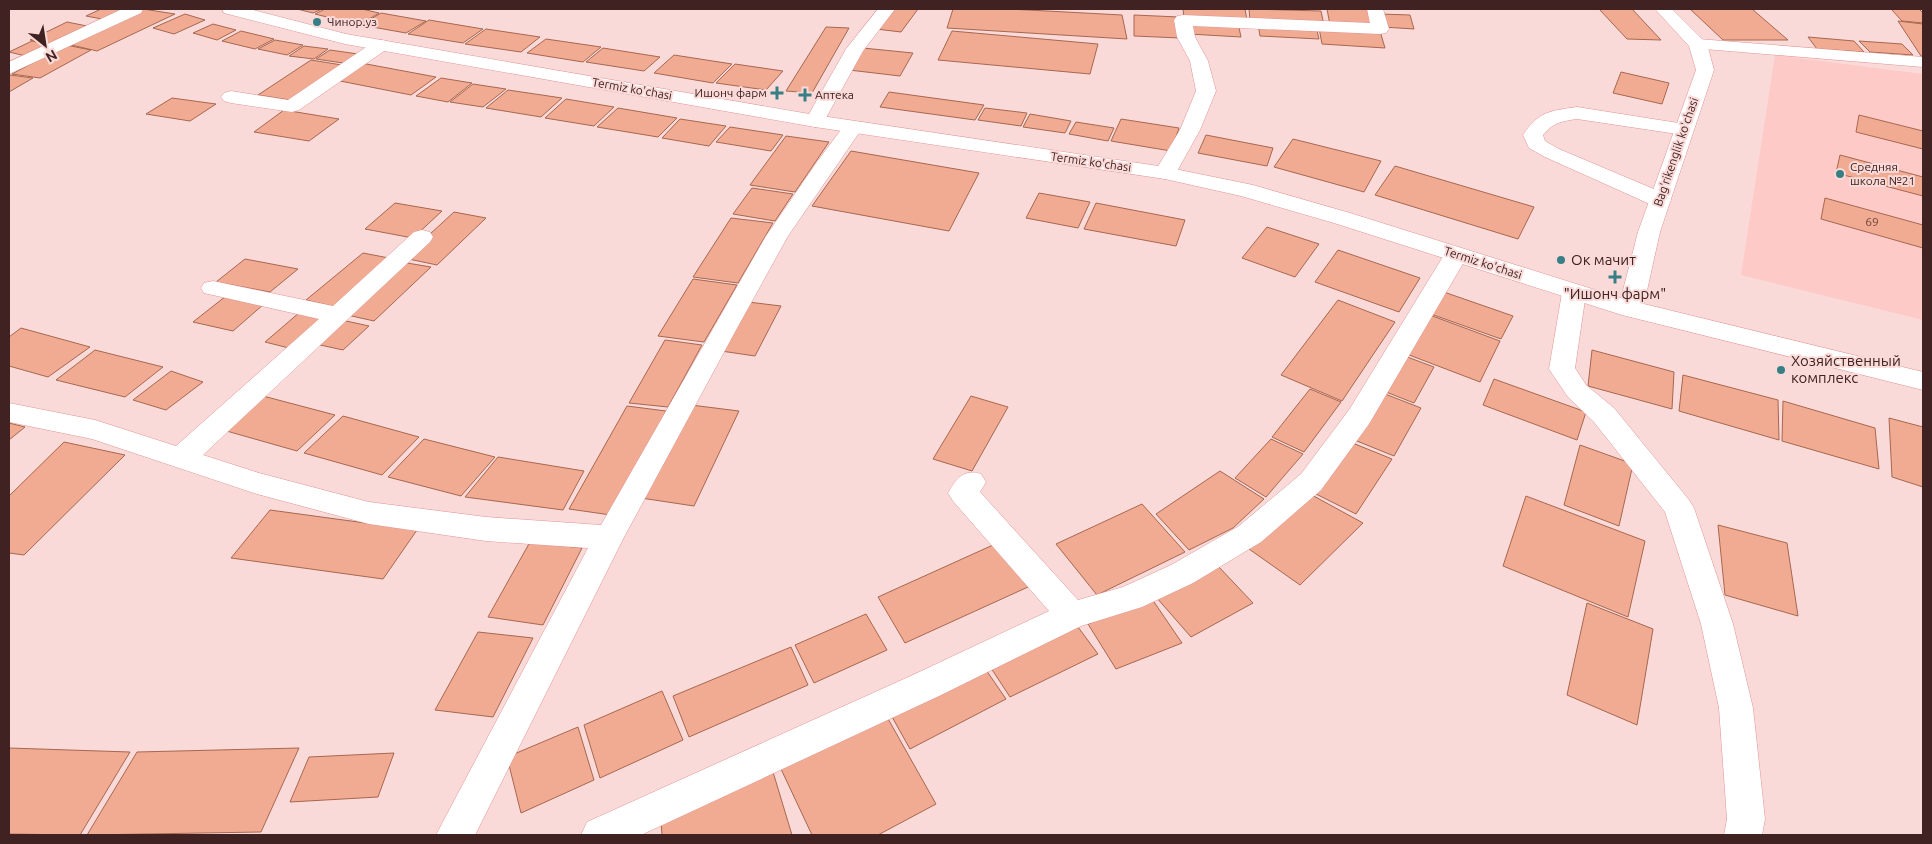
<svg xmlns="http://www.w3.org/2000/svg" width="1932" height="844" viewBox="0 0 1932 844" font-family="Ubuntu,sans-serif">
	<rect width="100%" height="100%" fill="#fadad8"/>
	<path fill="#fecac8" d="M1775 55 1923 74V320L1741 275Z"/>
	<path fill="#f1ab92" stroke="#a76750" d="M101 9H124L102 19 86 16Z
		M143 9 175 14 97 51 67 44Z
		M297 9H322L313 13Z
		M325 9H362L379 13 359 25 315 14Z
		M892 9H918L901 32 876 29Z
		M953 9H1009L1122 15 1127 39 947 28Z
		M1183 9H1245L1247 20 1184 18Z
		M1249 9 1321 11 1324 25 1250 20Z
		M1327 9H1369L1374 28 1330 25Z
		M1599 9H1632L1661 40 1627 39Z
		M1690 9H1752L1788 40H1723Z
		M1891 9H1919L1923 13V23L1902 21Z
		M381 13 426 21 406 33 361 25Z
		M185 14 205 20 174 34 153 28Z
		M1380 14 1410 15 1414 29 1383 27Z
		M1134 15 1179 17 1180 38 1134 36Z
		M429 20 483 29 463 43 408 34Z
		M1188 21 1238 23 1241 37 1189 34Z
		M1898 21 1923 24V57L1921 56Z
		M67 22 87 26 51 44 30 40Z
		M213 24 236 30 217 40 193 33Z
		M1258 24 1316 27 1319 39 1260 36Z
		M826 27 849 28 812 93 786 91Z
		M1319 28 1380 31 1385 48 1322 44Z
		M486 29 540 37 521 52 465 44Z
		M241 31 274 39 255 49 222 41Z
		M952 31 1098 44 1090 74 938 60Z
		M1808 37 1854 41 1864 52 1817 49Z
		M546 39 601 47 583 62 527 53Z
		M275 40 303 45 287 55 258 49Z
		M32 41 49 45 26 56 9 52Z
		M1859 41 1902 44 1913 55 1870 52Z
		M66 45 91 50 40 78 12 74Z
		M304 46 328 49 314 59 289 56Z
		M603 48 660 57 644 71 586 62Z
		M863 48 913 53 900 76 849 70Z
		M330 50 358 54 343 63 316 59Z
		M674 55 732 64 713 83 654 73Z
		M311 60 342 65 290 100 258 95Z
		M361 63 436 77 411 95 335 80Z
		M735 64 783 71 766 90 716 83Z
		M1621 72 1669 83 1662 104 1613 93Z
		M9 75H10L33 78 9 92Z
		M441 78 472 83 448 102 416 96Z
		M473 84 506 89 483 107 450 102Z
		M508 90 562 98 541 117 486 108Z
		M889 92 984 105 975 120 880 107Z
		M172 98 216 104 190 121 146 114Z
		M566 99 614 107 594 126 545 118Z
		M618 108 677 118 658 137 597 127Z
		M985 108 1027 113 1021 126 978 120Z
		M284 110 339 119 309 141 254 132Z
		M1030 114 1071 121 1065 133 1023 127Z
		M1859 115 1923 131V149L1856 132Z
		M680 119 726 126 709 146 662 138Z
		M1121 119 1179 128 1171 151 1111 141Z
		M1076 122 1114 128 1108 141 1069 134Z
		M730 127 783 135 771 151 716 142Z
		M1206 135 1273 148 1267 166 1198 153Z
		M786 136 829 142 795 192 750 185Z
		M1293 139 1381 161 1364 192 1274 167Z
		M851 151 979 173 949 231 812 206Z
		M1840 155 1923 177V196L1836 173Z
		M1395 166 1534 207 1518 239 1375 195Z
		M752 188 793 194 775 221 733 214Z
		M1039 193 1090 202 1078 228 1026 218Z
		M1825 198 1923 225V248L1821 219Z
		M395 203 442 211 413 238 365 229Z
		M1096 203 1185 220 1176 246 1084 229Z
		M454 212 486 218 437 265 404 258Z
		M731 218 773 223 738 283 693 277Z
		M1267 227 1319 244 1295 277 1242 258Z
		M1338 250 1420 278 1399 312 1315 282Z
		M363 253 394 259 340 308 306 300Z
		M245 259 298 269 270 292 216 282Z
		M401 262 431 267 374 321 343 314Z
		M693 279 737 285 704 342 658 336Z
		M1441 291 1513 316 1501 339 1428 313Z
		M226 296 264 304 233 331 193 322Z
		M1338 300 1395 322 1342 401 1281 375Z
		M748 302 781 306 755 356 721 351Z
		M300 312 328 318 293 349 265 342Z
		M1427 314 1500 341 1480 382 1404 353Z
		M337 319 369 326 343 350 311 343Z
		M21 328 90 347 48 377 9 366V337Z
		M665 340 702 345 668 407 629 403Z
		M95 350 163 367 125 397 56 380Z
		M1592 350 1674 372 1672 409 1588 386Z
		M1402 355 1434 367 1414 403 1381 390Z
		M171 371 203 382 166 410 133 400Z
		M1683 375 1778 400 1779 440 1679 411Z
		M1494 379 1586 412 1577 440 1483 405Z
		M1310 389 1341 402 1304 452 1272 437Z
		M1380 392 1421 408 1394 456 1352 439Z
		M263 396 335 415 297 451 223 430Z
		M971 396 1008 407 972 471 933 459Z
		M1783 401 1875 428 1879 469 1782 441Z
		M691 405 739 411 694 506 641 498Z
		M627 406 666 411 611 515 569 509Z
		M343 416 419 437 382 475 304 453Z
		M1889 418 1923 427V487L1892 477Z
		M9 423 25 427 9 440Z
		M424 439 495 457 461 496 388 477Z
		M1271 439 1303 454 1266 497 1235 478Z
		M64 442 125 455 24 555 9 553V496Z
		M1350 442 1392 459 1356 514 1312 492Z
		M1580 445 1633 464 1619 526 1564 505Z
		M498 457 584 471 563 510 465 497Z
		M1220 471 1264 499 1233 528 1189 550 1156 514Z
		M1310 494 1363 523 1300 585 1249 549Z
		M1526 496 1645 541 1628 617 1503 566Z
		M1142 504 1185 552 1097 595 1056 544Z
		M270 510 417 530 383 579 231 558Z
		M1718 525 1787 543 1798 616 1725 595Z
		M530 542 582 548 543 625 488 617Z
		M993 545 1028 587 905 643 878 597Z
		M1217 565 1253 603 1191 637 1156 597Z
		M1152 599 1182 643 1116 669 1088 624Z
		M1587 603 1653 629 1637 725 1567 695Z
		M866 614 887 650 814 683 795 645Z
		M1075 623 1098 654 1010 697 989 665Z
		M478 632 533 638 493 717 435 710Z
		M791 647 808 685 689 737 673 696Z
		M984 667 1006 699 910 749 891 715Z
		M662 691 683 740 600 778 584 725Z
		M887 717 936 804 878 835H812L781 769Z
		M578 727 594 780 521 813 507 757Z
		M9 748 130 752 80 835 9 834Z
		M299 748 261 832 87 835 137 752Z
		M394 753 378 797 290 802 309 757Z
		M773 772 792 835H662L661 822Z"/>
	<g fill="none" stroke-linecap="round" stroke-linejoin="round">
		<g stroke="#df9594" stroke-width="1">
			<path id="minor" d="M122 9H143L141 13 9 74V62Z
				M878 9H895L863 51 822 125 815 127 808 125 805 121 846 49Z
				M1367 9H1383L1389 29 1386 33 1380 34 1193 26 1195 37 1208 61 1216 91 1200 130 1176 173 1172 177 1165 179 1158 177 1154 173 1180 130 1196 91 1190 61 1177 37 1174 20 1177 16 1183 15 1370 23Z
				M1698 39 1923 57V67L1692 48 1689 44 1692 40Z
				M381 40 387 41 390 45 387 49 299 110 292 112 231 103 224 101 221 97 224 93 231 91 288 100 375 41Z
				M1577 107 1691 125 1694 129 1691 133 1684 135 1577 119C1562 121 1552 123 1543 135L1545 141 1559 149 1668 195 1671 200 1668 205 1660 207 1652 205 1545 157 1529 148 1523 135C1539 111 1550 111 1577 107Z
				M853 121 860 123 863 127 788 236 736 330 623 539 475 835H436L588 548 486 541 369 524 257 494 92 439 9 422V403L95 420 176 446 319 319 204 293 201 288 204 283 213 281 333 306 414 232 422 230 430 232 433 237 430 242 203 455 259 473 369 502 486 517 601 525 766 236 817 162 846 123Z
				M1456 248 1464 250 1468 255 1369 424 1321 490 1261 542 1193 583 1142 607 1081 626 939 696 641 835H581L587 822 915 674 1049 611 953 501 948 493C957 478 963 469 981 474L986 482 980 492 1078 600 1123 587 1171 565 1239 526 1301 474 1349 410 1444 255 1448 250Z
				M1574 285 1583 288 1586 293 1575 368 1586 385 1614 408 1689 500 1694 508 1733 624 1753 708 1765 819 1762 835H1724L1727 819 1719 708 1701 624 1665 512 1594 422 1568 397 1549 369 1562 293 1565 288Z"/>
		</g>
		<g stroke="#df9594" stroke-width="1">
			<path id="major" d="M222 9H249L346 34 815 115 1165 167 1253 185 1350 213 1621 298 1638 232 1696 70 1689 46 1655 9H1672L1707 44 1714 70 1660 232 1644 304 1923 372V390L1622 315 1334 223 1241 196 1165 179 815 127 345 44 224 13Z"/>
		</g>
		<use href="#minor" fill="#fff" fill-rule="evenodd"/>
		<use href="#major" fill="#fff" fill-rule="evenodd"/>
	</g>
	<g fill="#377f84" stroke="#fadad8" stroke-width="2">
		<circle cx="317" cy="22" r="5"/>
		<path d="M774.5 85.5h5v5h5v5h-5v5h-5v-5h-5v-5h5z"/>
		<path d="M802.5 87.5h5v5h5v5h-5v5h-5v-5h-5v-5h5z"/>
		<circle cx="1840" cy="174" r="5"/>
		<circle cx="1561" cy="260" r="5"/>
		<path d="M1612.5 269.5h5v5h5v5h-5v5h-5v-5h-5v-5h5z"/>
		<circle cx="1781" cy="370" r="5"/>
	</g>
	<g text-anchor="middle" stroke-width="4" stroke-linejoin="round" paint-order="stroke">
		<g font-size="12" fill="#3f2221" stroke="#fadad8" text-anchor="start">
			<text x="327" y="26">Чинор.уз</text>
			<text x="767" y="97" text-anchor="end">Ишонч фарм</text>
			<text x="815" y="99">Аптека</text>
			<text x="1850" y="171">Средняя<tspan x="1850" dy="14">школа №21</tspan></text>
		</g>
		<g font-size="12" fill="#3f2221" stroke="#fadad8">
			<text transform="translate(632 89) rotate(10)" y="4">Termiz ko'chasi</text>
			<text transform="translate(1676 152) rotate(-71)" y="4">Bag'rikenglik ko'chasi</text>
			<text transform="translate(1091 162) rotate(8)" y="4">Termiz ko'chasi</text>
			<text transform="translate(1483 263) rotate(18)" y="4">Termiz ko'chasi</text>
		</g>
		<g font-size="12" fill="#6c443d">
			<text x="1872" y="226">69</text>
		</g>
		<g font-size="15" fill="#3f2221" stroke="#fadad8" text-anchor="start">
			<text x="1571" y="265">Ок мачит</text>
			<text x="1615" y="299" text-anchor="middle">"Ишонч фарм"</text>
			<text x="1791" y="366">Хозяйственный<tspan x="1791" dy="17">комплекс</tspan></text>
		</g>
	</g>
	<rect width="1932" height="844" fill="none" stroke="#3f2221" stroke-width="20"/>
	<g transform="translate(45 45) rotate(150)" stroke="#fadad8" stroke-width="4" paint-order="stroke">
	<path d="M0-4L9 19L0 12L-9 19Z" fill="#3f2221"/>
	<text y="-8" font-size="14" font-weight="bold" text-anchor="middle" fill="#3f2221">N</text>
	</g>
</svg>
